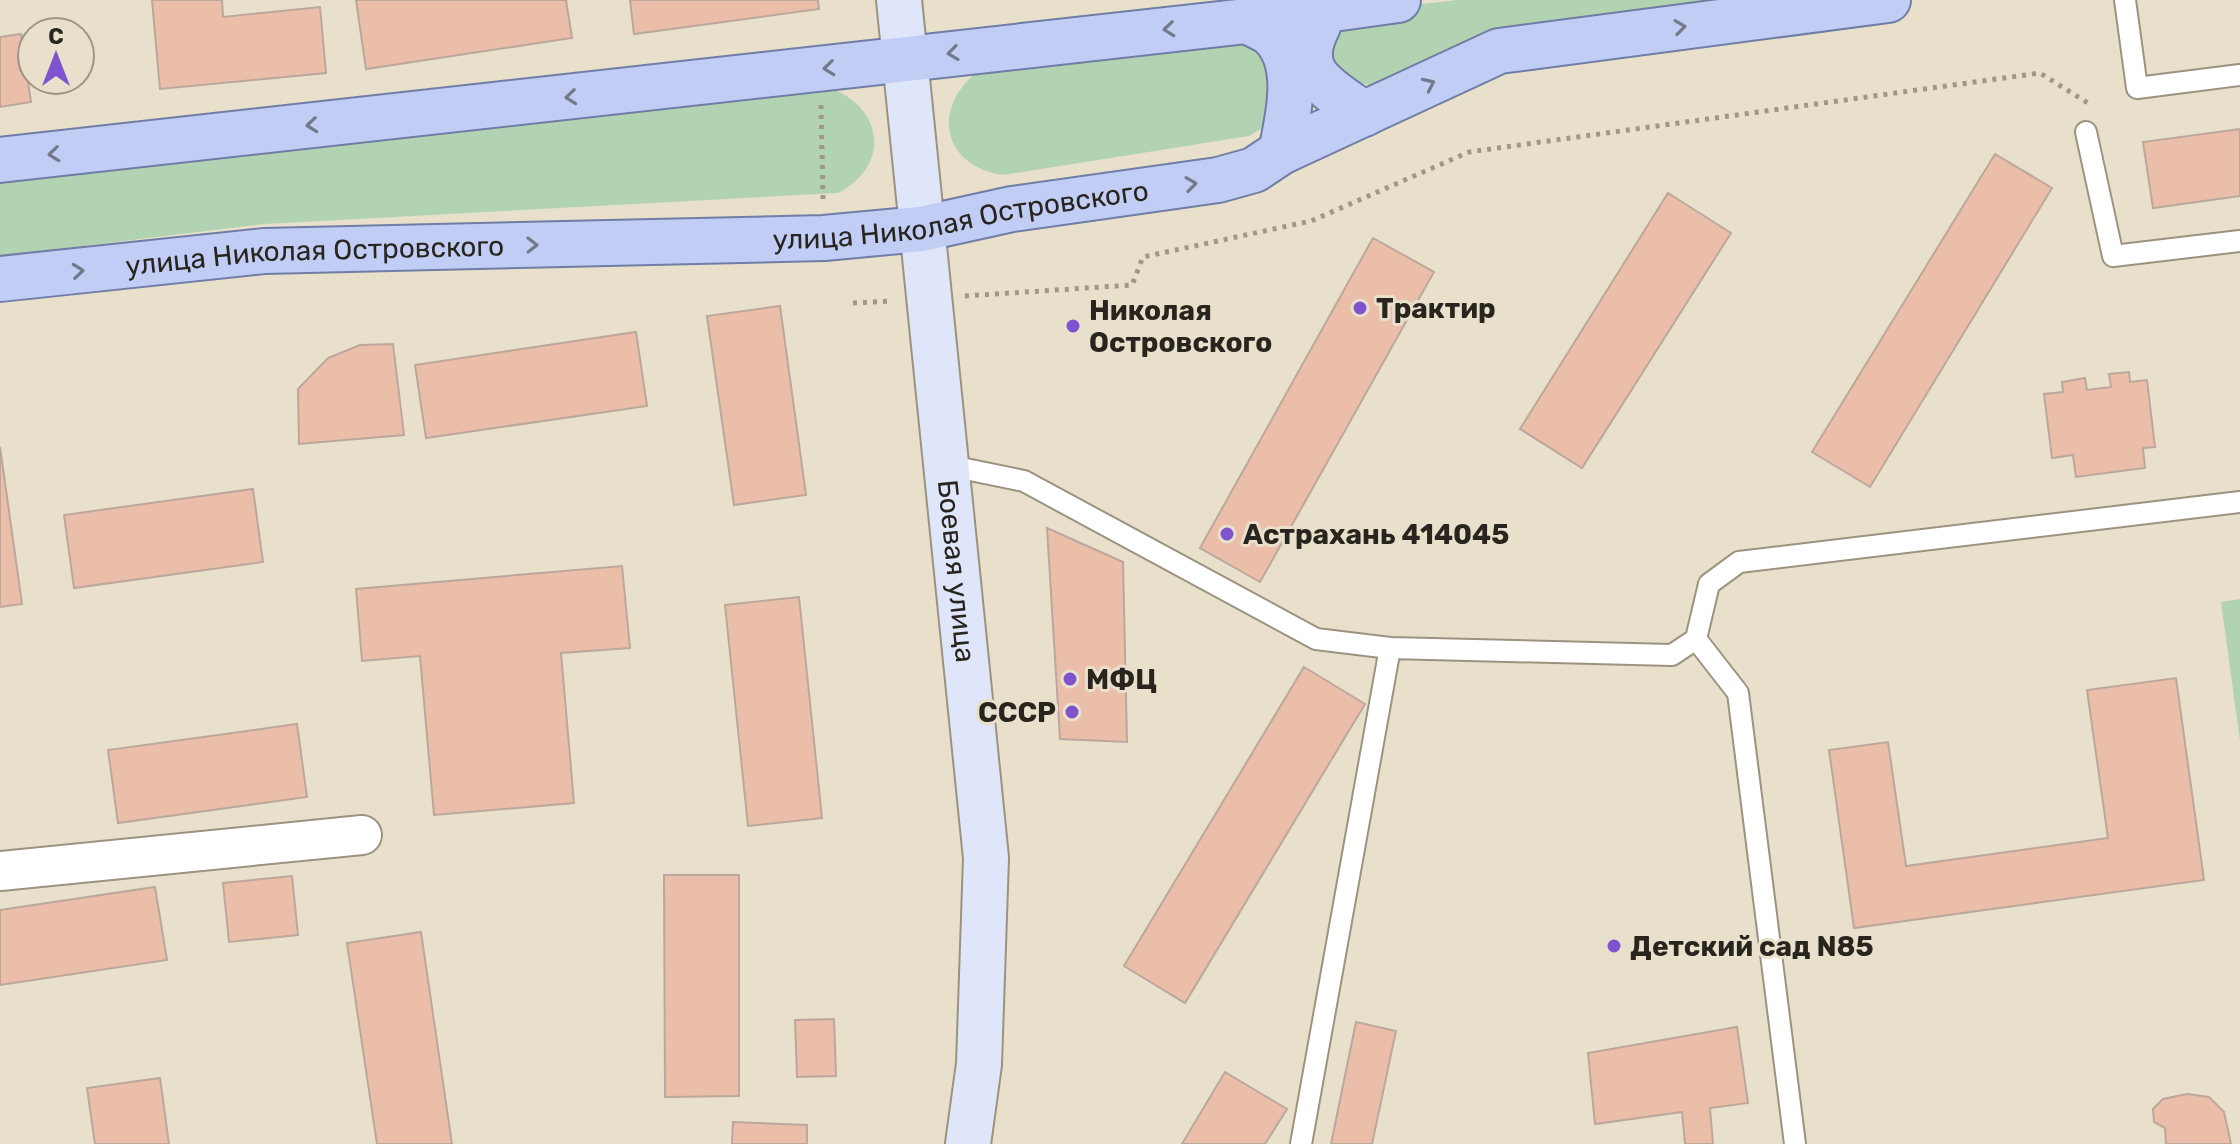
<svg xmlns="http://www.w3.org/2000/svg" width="2240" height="1144" viewBox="0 0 2240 1144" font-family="Rubik,sans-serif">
	<rect width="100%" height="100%" fill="#e9e0cc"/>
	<path fill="#b2d3b2" d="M1457 0H1777L1500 34 1369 85C1353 83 1342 77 1334 63 1325 47 1337 23 1353 16 1369 8 1436 3 1457 0Z
		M1238 38 1254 43 1277 66 1264 127 1249 136 1003 175C942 166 931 108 978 71Z
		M833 89C885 111 889 167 838 193L265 224 0 256V180Z
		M2240 599V741L2221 602Z"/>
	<path fill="#ebbea9" stroke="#bca79d" stroke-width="2" d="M152 0H222L223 17 320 7 326 73 160 89Z
		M356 0H566L572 38 366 69Z
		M630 0H818L819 9 634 34Z
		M21 34 31 102 0 107V37Z
		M2240 129V196L2153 208 2143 142Z
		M1995 154 2052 188 1870 487 1812 452Z
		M1668 193 1731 233 1582 468 1520 429Z
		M1373 238 1434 272 1260 582 1200 548Z
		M780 306 806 495 734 505 707 316Z
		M636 332 647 406 426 438 415 365Z
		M393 344 404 435 299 444 298 389 328 358 360 345Z
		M2129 372 2130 382 2147 380 2155 447 2143 448 2145 468 2076 477 2073 455 2052 458 2044 394 2063 392 2062 382 2085 378 2087 390 2111 387 2109 374Z
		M0 447 22 604 0 607Z
		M253 489 263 562 74 588 64 515Z
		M1047 528 1123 562 1127 742 1060 739Z
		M622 566 630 648 561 653 574 803 434 815 420 656 362 661 356 589Z
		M799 597 822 818 748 826 725 605Z
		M1304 667 1365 704 1185 1003 1124 966Z
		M2176 678 2204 880 1854 928 1829 750 1888 742 1906 866 2108 838 2087 690Z
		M297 724 307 797 118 823 108 750Z
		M664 875H739V1096L665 1097Z
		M292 876 298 935 229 942 223 883Z
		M155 887 167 960 0 985V910Z
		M421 932 452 1144H377L347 943Z
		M834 1019 836 1076 797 1077 795 1020Z
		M1356 1022 1396 1031 1372 1144H1331Z
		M1737 1027 1748 1103 1710 1108 1713 1144H1685L1682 1112 1595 1124 1588 1053Z
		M1225 1072 1287 1109 1265 1144H1182Z
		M160 1078 169 1144H95L87 1088Z
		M2187 1094 2209 1097 2224 1112 2231 1144H2166L2165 1128 2154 1122 2153 1109 2163 1099Z
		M733 1122 807 1125V1144H732Z"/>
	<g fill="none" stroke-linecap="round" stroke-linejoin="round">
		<g stroke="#9b9380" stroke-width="24">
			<path id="service" d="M2125 0 2137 88 2240 75
				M2086 132 2113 256 2240 241
				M946 465 1024 481 1316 639 1390 648 1672 655 1696 639 1709 584 1739 562 2240 502
				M1696 639 1738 693 1795 1144
				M1301 1144 1390 648"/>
		</g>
		<g stroke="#9b9380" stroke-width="42">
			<path id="minor" d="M0 871 362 835"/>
		</g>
		<g stroke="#9b9380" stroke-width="48">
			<g id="secondary">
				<path id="s1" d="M899 0 986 858 979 1064 968 1144"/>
			</g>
		</g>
		<g stroke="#707da4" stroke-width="48">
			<g id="primary">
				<path d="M1247 21C1254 25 1268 30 1274 37 1301 66 1288 118 1281 152"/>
				<path d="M1318 26C1293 74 1329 88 1364 114"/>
				<path d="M0 160 1247 21 1398 0"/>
				<path id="s2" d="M0 279 264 251 824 238 921 229 1012 209 1218 180 1254 170 1281 152 1499 51 1888 0"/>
			</g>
		</g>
		<path stroke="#9f9889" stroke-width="5" stroke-dasharray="4 6" stroke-linecap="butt" d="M821 105 823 199
			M965 296 1132 285 1143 257 1311 221 1469 152 2040 73 2091 105
			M853 303 891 301"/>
		<use href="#service" stroke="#fff" stroke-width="20"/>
		<use href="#minor" stroke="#fff" stroke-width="38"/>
		<use href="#secondary" stroke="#e0e6f9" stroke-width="44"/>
		<use href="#primary" stroke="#c1cdf4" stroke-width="44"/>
	</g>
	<defs><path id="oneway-chevron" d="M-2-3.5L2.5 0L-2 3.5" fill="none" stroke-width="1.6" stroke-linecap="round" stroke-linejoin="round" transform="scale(2)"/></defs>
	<g stroke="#747989">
		<use href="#oneway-chevron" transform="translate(1680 27) rotate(-8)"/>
		<use href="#oneway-chevron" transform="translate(1169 29) rotate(174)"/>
		<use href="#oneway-chevron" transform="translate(953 53) rotate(172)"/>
		<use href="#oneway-chevron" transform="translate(829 68) rotate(174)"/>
		<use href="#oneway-chevron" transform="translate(1429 84) rotate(-25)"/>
		<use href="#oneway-chevron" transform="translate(571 97) rotate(174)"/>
		<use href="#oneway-chevron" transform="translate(312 125) rotate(174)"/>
		<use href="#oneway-chevron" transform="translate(54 154) rotate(174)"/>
		<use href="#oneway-chevron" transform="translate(1191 184) rotate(-8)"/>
		<use href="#oneway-chevron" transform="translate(532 245) rotate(-1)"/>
		<use href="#oneway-chevron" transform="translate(78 271) rotate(-6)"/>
	</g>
	<g fill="#7e53cd" stroke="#e9e0cc" stroke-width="3">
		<circle cx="1360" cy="308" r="8"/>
		<circle cx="1073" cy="326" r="8"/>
		<circle cx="1227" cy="534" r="8"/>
		<circle cx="1070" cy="679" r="8"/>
		<circle cx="1072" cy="712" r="8"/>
		<circle cx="1614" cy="946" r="8"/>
	</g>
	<g text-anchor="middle" stroke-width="6" stroke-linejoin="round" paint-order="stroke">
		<g font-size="28" fill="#28251e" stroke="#e9e0cc">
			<text dy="10" stroke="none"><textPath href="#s2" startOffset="964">улица Николая Островского</textPath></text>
			<text dy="10" stroke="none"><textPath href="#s2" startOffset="316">улица Николая Островского</textPath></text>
			<text dy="10" stroke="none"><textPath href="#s1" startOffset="574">Боевая улица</textPath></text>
		</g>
		<g font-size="28" font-weight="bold" fill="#28251e" stroke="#e9e0cc" text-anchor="start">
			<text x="1376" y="318">Трактир</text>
			<text x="1089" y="320">Николая<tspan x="1089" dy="32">Островского</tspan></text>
			<text x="1243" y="544">Астрахань 414045</text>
			<text x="1086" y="689">МФЦ</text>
			<text x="1056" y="722" text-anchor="end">СССР</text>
			<text x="1630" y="956">Детский сад N85</text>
		</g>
	</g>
	<g transform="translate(56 56)"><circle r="38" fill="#e9e0cc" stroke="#9c9586" stroke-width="2"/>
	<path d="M0-6L14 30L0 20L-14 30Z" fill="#7e53cd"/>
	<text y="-12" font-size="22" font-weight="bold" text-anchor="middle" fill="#28251e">С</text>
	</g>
</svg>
